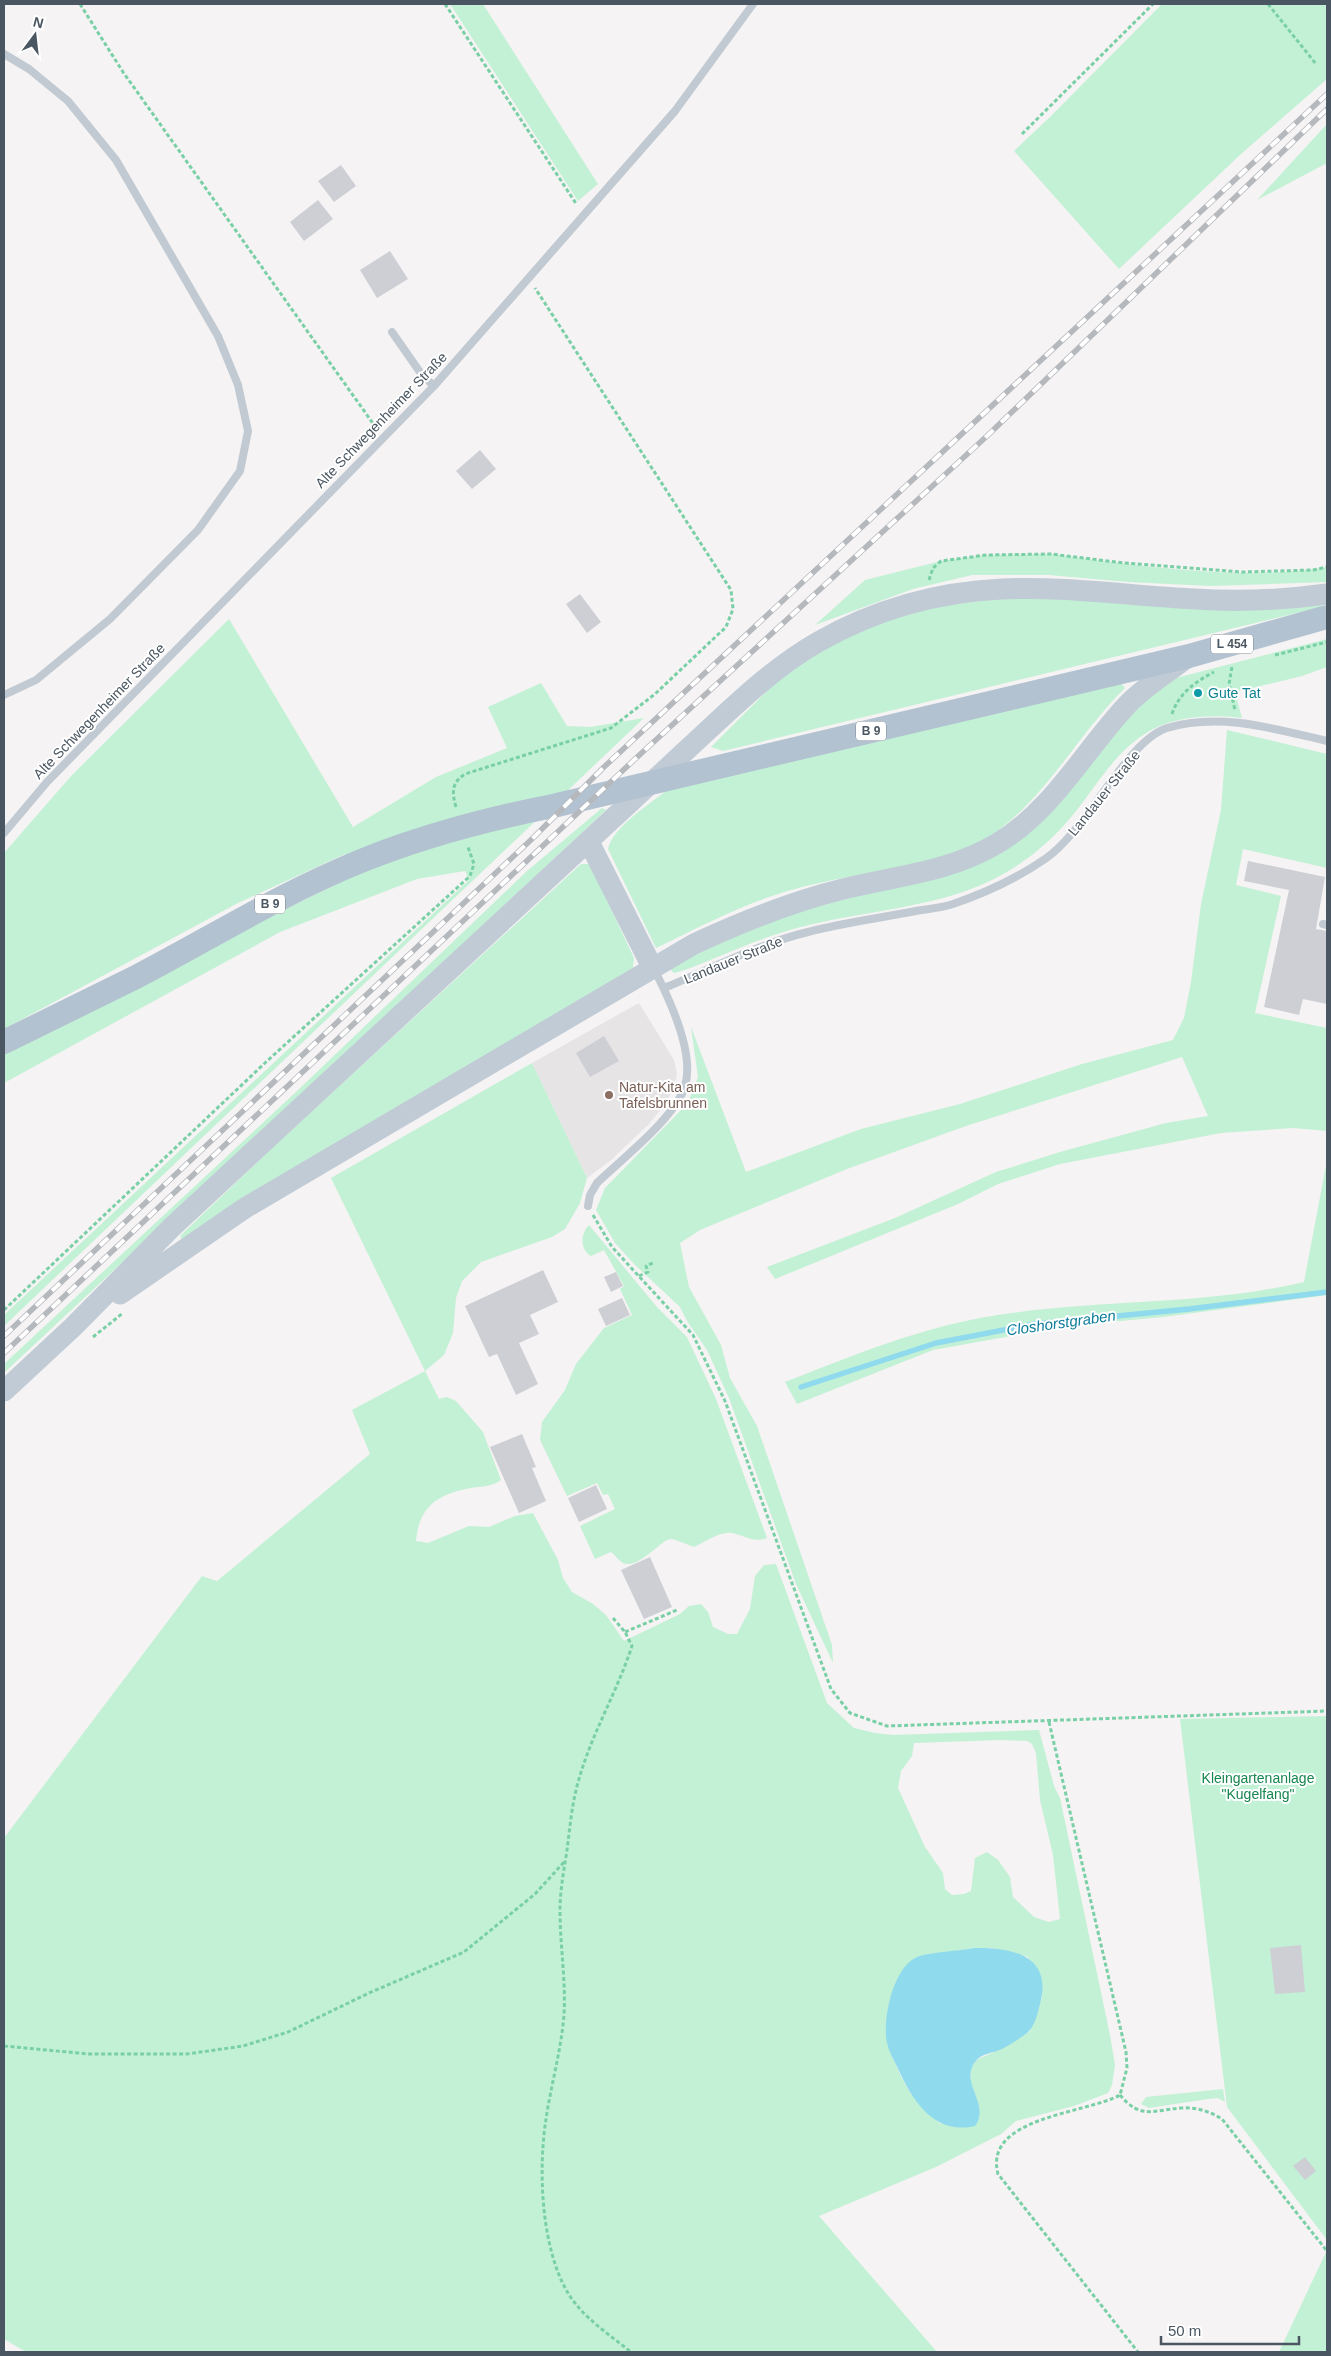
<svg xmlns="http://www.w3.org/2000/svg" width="1331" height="2356" viewBox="0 0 1331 2356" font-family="Helvetica,sans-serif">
	<rect width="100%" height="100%" fill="#f5f3f3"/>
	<path fill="#e6e4e5" d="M639 1003 674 1060 677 1074 674 1087 666 1103 649 1124 610 1161 587 1178 532 1063Z"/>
	<path fill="#c3f1d5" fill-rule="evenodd" d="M450 4H483L598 184 578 201Z
		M1162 4H1327V79L1241 154 1119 269 1014 151 1050 117Z
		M1327 124V163L1257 200Z
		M1051 554C1136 565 1243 582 1327 567V582L1210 586 1128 582 1049 575H972L913 589 815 625 865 580 941 561 986 555Z
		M1012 597 1320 601 1322 607 723 751 711 747 777 681 815 654 856 631 916 609Z
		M229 619 353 827 436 777 507 748 488 707 541 683 567 726 590 727 644 718 4 1326V1315L469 880 465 871 417 879 280 932 4 1083V1052L144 978 337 884 345 854 238 903 4 1029V853L72 775Z
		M1327 639V667L1302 676 1235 692 1242 718C1210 714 1170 716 1143 735 1110 757 1092 794 1066 823 1049 842 1028 860 1005 873 944 908 872 909 805 926 776 933 748 944 720 956 704 962 691 969 674 973L670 969 744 928 993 856 1136 706 1176 678Z
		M1119 681 1125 688C1075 737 1043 805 981 842 974 846 965 848 957 851 905 871 848 874 795 889 746 902 702 926 656 948L608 849C613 826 653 802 671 787Z
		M1227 730 1327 754V868L1243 849 1236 885 1281 896 1255 1013 1327 1028V1131L1293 1128 1221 1133 1060 1164 998 1184 958 1204 775 1279 767 1267 895 1218 996 1172 1060 1152 1166 1123 1208 1116 1182 1057 966 1126 847 1169 700 1230 680 1243 689 1287 721 1345 730 1378 757 1426 832 1645 833 1663 796 1584 729 1398 707 1350 687 1321 680 1307 635 1265 615 1243 596 1210 605 1188 688 1103 698 1077 691 1027 746 1172 861 1129 960 1104 1082 1064 1173 1040 1184 1018 1191 982 1201 904 1221 810Z
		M602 808 606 810 4 1373V1364L297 1091 527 871Z
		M581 864H590L634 958 633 968 182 1240 180 1236 270 1150Z
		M532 1063 587 1178 580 1203 565 1229 552 1237 481 1262 462 1281 456 1298 453 1333 444 1355 425 1371 439 1399 447 1397 456 1401 483 1432 501 1480C491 1487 483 1486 471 1488 438 1494 419 1506 416 1541L428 1543 469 1526 489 1527 515 1516 533 1513 558 1560 563 1578 572 1592 593 1604 606 1615 624 1641 680 1614 689 1606 701 1604 708 1612 713 1627 728 1634H737L750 1609 755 1576 764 1565 776 1564 827 1703 854 1728 875 1733 893 1735 1039 1730 1054 1786 1060 1798 1110 2035 1115 2065 1112 2085 1108 2093 1074 2106 1016 2121 1001 2134 936 2167 819 2216 937 2352H26L4 2339V1838L202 1576 217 1581 370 1454 352 1410 425 1371 331 1178ZM1001 1740 1027 1741 1032 1744 1036 1753 1040 1800 1053 1855 1060 1919 1049 1922 1034 1917 1013 1897 1010 1877 998 1860 987 1852 975 1858 971 1891 964 1894 952 1895 945 1889 943 1873 925 1847 898 1788 901 1771 912 1756 914 1743ZM974 1948H991L1028 1957 1042 1997 1030 2031 1003 2048 976 2060 970 2070 971 2080 941 2124C909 2099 901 2079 887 2043L918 1957Z
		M1327 1160V1295L1163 1317 1067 1326 933 1350 797 1404 785 1382C854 1355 924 1326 998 1315 1100 1299 1203 1306 1304 1282Z
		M589 1225 657 1307 687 1337 716 1399 767 1538C753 1543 746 1536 732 1533 720 1531 705 1542 694 1547 688 1545 678 1540 671 1539 661 1539 639 1570 623 1563 619 1561 615 1555 611 1552L595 1559 580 1526 615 1509 608 1494 603 1495 597 1483 567 1496 540 1440 542 1422 565 1390 576 1364 604 1328 632 1315 620 1289 624 1286 604 1250 591 1256C580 1249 580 1234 589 1225Z
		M1327 1716V2240L1227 2107 1180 1719Z
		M1223 2089 1225 2102 1218 2098 1208 2099 1149 2108 1141 2104 1146 2097Z
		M1327 2250V2352H1279Z"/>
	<path fill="#90daee" d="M974 1948C1013 1947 1053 1956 1040 2004 1038 2012 1035 2026 1028 2032 1021 2038 1011 2044 1002 2049 994 2053 981 2053 975 2062 959 2083 991 2104 975 2126 935 2135 914 2103 899 2071 895 2062 889 2052 887 2043 882 2020 893 1967 917 1957 931 1952 959 1951 974 1948Z"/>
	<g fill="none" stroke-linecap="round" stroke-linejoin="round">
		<path stroke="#90daee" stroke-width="5.5" d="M801 1387 936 1343 1035 1324 1189 1309 1327 1292"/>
	</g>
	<path fill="#cdcfd5" d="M341 165 356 186 334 202 318 181Z
		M318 200 333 219 304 241 290 222Z
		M390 251 408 279 377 298 360 270Z
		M480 450 496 469 472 489 456 471Z
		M580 594 601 622 587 633 566 604Z
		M1248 861 1325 877 1316 929 1327 931V1004L1303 999 1299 1015 1264 1007 1289 890 1244 881Z
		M604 1036 619 1061 590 1077 576 1053Z
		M543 1270 558 1302 530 1315 539 1334 519 1343 538 1384 516 1395 497 1354 489 1357 465 1306Z
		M616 1272 623 1286 611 1292 604 1277Z
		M622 1298 630 1315 606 1326 598 1309Z
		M522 1434 536 1467 532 1468 546 1501 519 1513 490 1447Z
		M596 1485 607 1509 579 1522 568 1498Z
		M650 1557 672 1607 644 1619 621 1570Z
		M1301 1945 1305 1992 1275 1994 1270 1948Z
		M1305 2157 1316 2171 1305 2180 1293 2166Z"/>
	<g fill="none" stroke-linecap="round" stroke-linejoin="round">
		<path stroke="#7ad0a6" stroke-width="3" stroke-dasharray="4 2.5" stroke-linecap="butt" d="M80 4 123 72 377 429
			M445 4 577 205
			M1268 4 1316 64
			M1022 134 1153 4
			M929 580 933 568 941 561 986 555 1051 554 1124 563 1243 572 1313 570 1327 567
			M1275 655 1327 642
			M1232 667 1229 684 1235 710
			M1172 714C1179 693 1195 682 1214 672
			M456 807C452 793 451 783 465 774L611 728 655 694 726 627 733 609 731 590 535 288
			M593 1215 612 1247 693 1335 725 1401 831 1689 850 1713 887 1726 1327 1711
			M639 1276 648 1272 646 1266 655 1262
			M4 1310 266 1062 470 876 474 864 468 847
			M93 1337 123 1313
			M613 1618 625 1632 632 1646C617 1692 592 1733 579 1779 572 1802 570 1827 567 1850 564 1870 560 1890 560 1910 560 1945 566 1981 564 2015 561 2051 551 2085 546 2119 538 2170 541 2248 568 2293 582 2317 610 2335 631 2352
			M625 1632 677 1610
			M1049 1722 1126 2052 1127 2068 1120 2095C1085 2114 983 2117 998 2174L1138 2352
			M4 2046 89 2054H187L243 2046 288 2032 369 1993 464 1952 535 1894 565 1861
			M1120 2095C1141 2120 1153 2110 1181 2108 1196 2107 1209 2111 1222 2119L1327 2251"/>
		<path stroke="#c1cad2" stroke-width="8" d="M4 54 29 69 68 101 116 160 218 336 238 385 248 431 240 471 198 530 110 619 36 680 4 695
			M392 332 422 375 434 386
			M4 833 47 782 434 386 675 111 753 4
			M1323 924 1327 925
			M664 988C711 969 758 944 808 932 843 923 880 918 916 911 928 909 941 908 953 904 985 893 1016 879 1045 859 1087 831 1126 741 1167 728 1220 712 1275 729 1327 741
			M588 1206 590 1195 597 1183C622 1159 675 1118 685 1086 695 1053 669 998 654 969"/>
		<path stroke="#c1cbd6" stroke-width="21" d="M589 842 652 967
			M120 1294 245 1208 694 944C743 921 791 902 843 889 896 876 950 872 998 843 1053 810 1084 751 1127 705 1145 686 1169 672 1189 656
			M4 1391 73 1327 172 1227 692 745C732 708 771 669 818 642 874 610 938 592 1002 589 1067 586 1131 596 1195 599 1239 602 1283 600 1327 594"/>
		<path stroke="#b3c2d1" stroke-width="24" d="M4 1042C48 1020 92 999 136 977 211 938 282 893 361 861 423 836 487 819 553 806L1189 656 1327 617"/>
		<g stroke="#b5b8bd" stroke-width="5.5">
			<path id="rail" d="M4 1336 534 837 604 767 1327 94
				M4 1353 634 760 987 436 1327 109"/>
		</g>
		<use href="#rail" stroke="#fff" stroke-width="4" stroke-dasharray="11" stroke-linecap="butt"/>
	</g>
	<circle fill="#0f9aa8" stroke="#fff" stroke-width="2" cx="1198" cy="693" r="5"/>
	<circle fill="#8d6e63" stroke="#fff" stroke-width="2" cx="609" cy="1095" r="5"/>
	<g text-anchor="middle" stroke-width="4" stroke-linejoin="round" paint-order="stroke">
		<g fill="#fff" stroke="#808990" stroke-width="1">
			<rect x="1211" y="634.5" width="42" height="19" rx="4"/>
			<rect x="856" y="721.5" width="30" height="19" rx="4"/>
			<rect x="255" y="894.5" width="30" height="19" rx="4"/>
		</g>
		<g font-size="12" font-weight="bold" fill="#4a5661">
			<text x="1232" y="648">L 454</text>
			<text x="871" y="735">B 9</text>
			<text x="270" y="908">B 9</text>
		</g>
		<g font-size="14" fill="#4a5661" stroke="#fff">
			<text transform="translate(381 420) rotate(-46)" y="5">Alte Schwegenheimer Straße</text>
			<text transform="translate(99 711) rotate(-46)" y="5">Alte Schwegenheimer Straße</text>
			<text transform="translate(1104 793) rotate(-51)" y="5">Landauer Straße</text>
			<text transform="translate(733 960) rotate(-22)" y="5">Landauer Straße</text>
		</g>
		<g font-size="14" fill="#0d838f" stroke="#fff" text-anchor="start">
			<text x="1208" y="698">Gute Tat</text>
		</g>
		<g font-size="14" fill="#785e54" stroke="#fff" text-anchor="start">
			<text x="619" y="1092">Natur-Kita am<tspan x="619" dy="16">Tafelsbrunnen</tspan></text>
		</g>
		<g font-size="14" fill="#17864f" stroke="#fff">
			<text x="1258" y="1783">Kleingartenanlage<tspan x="1258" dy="16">"Kugelfang"</tspan></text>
		</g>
		<g font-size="15" font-style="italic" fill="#0c7c9b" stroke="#fff">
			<text transform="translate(1061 1323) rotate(-8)" y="5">Closhorstgraben</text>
		</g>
	</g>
	<rect width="1331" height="2356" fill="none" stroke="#4a5661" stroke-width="10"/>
	<g transform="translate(35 35) rotate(15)" stroke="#ffffff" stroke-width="4" paint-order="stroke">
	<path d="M0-4L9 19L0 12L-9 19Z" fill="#4a5661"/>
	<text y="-8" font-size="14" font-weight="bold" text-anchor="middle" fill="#4a5661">N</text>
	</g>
	<path d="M1161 2336v8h138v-8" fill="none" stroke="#4a5661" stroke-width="2.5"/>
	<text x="1168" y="2336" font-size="15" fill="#4a5661" stroke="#ffffff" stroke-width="4" paint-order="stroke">50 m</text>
</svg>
